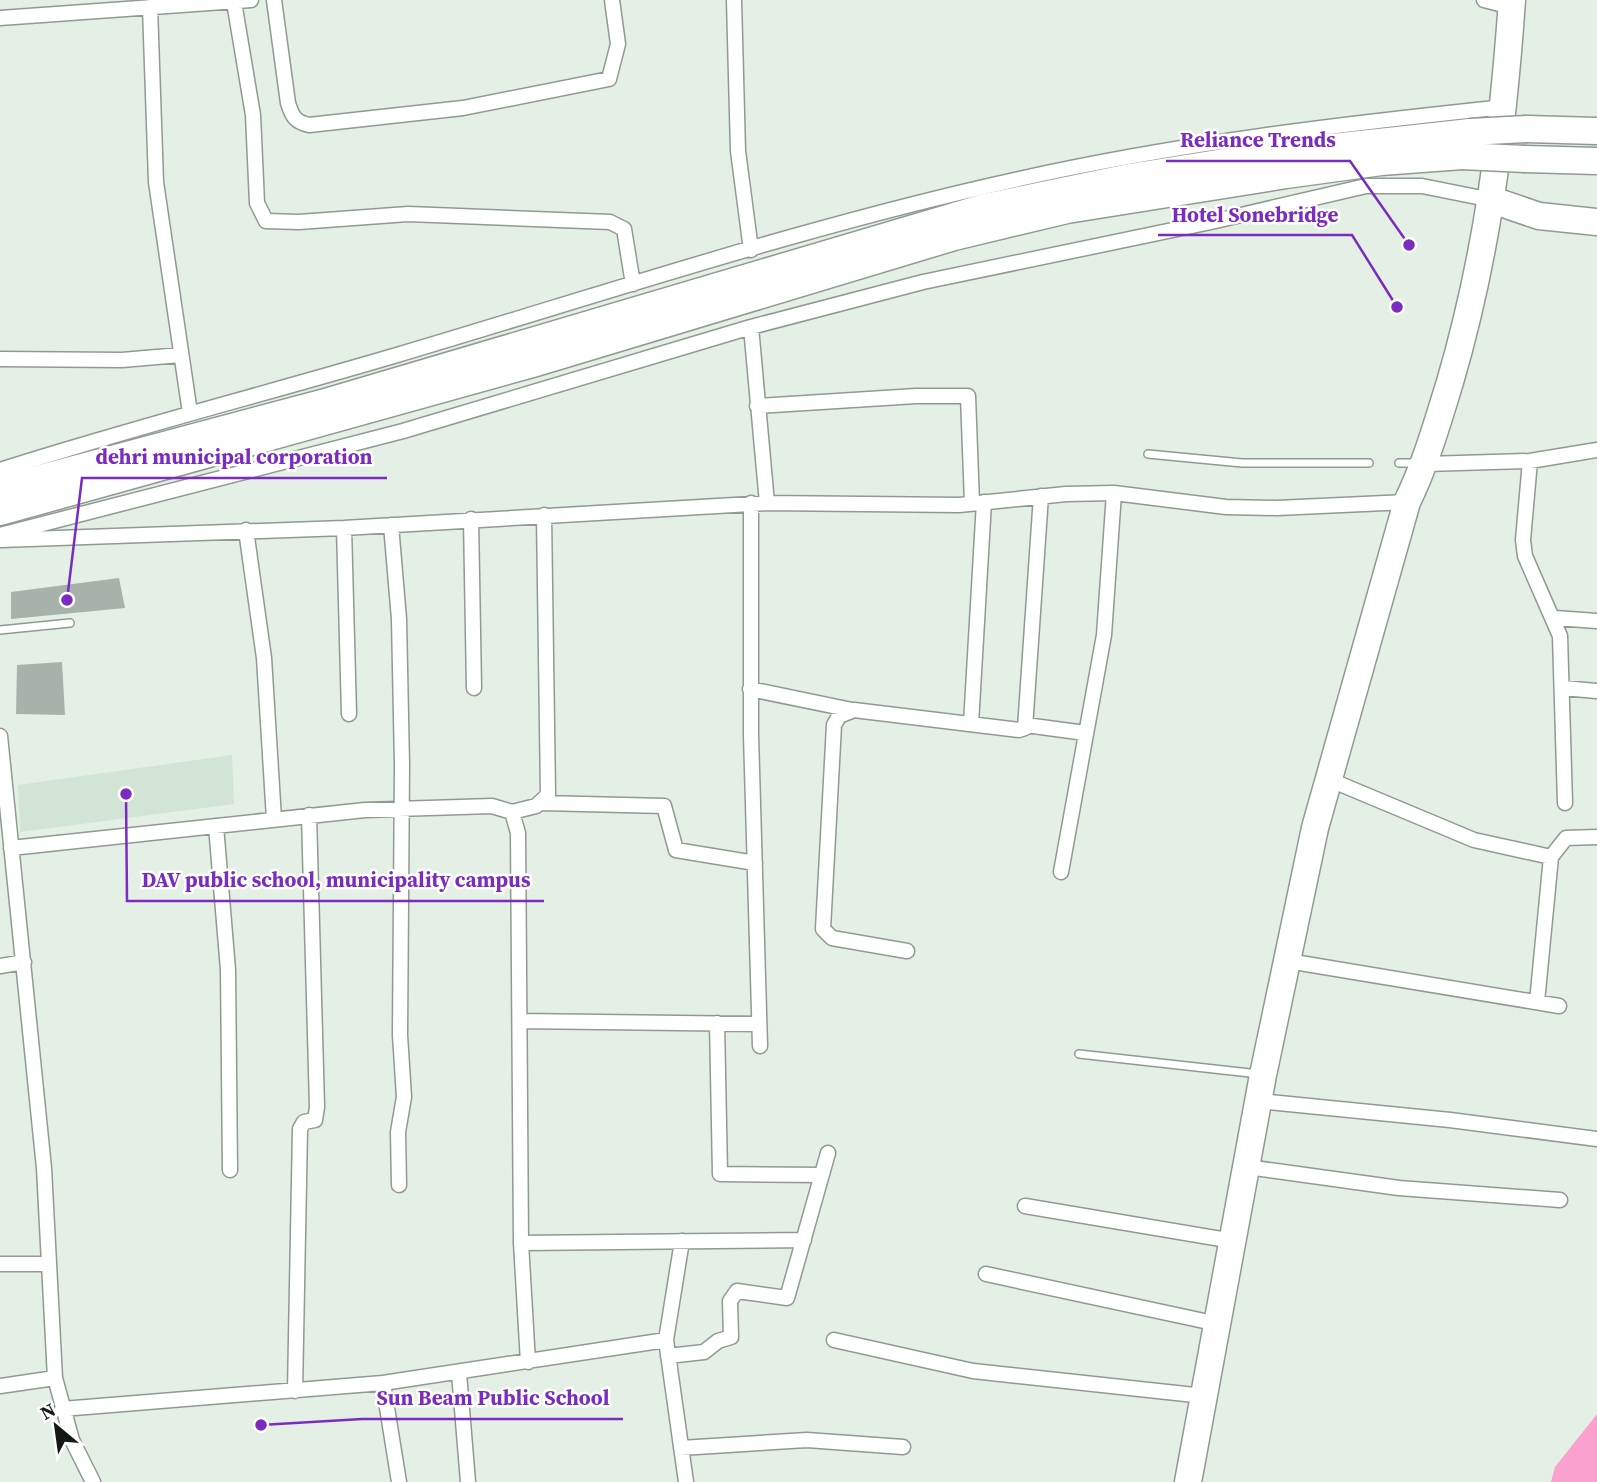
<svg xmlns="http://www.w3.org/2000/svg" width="1597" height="1482" viewBox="0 0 1597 1482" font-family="'Source Serif 4',serif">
	<rect width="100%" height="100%" fill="#e4efe6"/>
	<path fill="#d2e4d6" d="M232 755 234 804 20 832 18 785Z"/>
	<path fill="#fba1cf" d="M1597 1414V1482H1551L1555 1467Z"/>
	<path fill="#a7b2aa" d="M119 578 125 608 11 619V592Z
		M62 662 65 715 16 714 17 665Z"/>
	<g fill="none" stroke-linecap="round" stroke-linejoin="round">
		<g stroke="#8f9a91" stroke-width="10">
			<path id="lane" d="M1148 454 1242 463H1369
				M1399 463H1419
				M0 630 70 623
				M1079 1054 1259 1074"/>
		</g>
		<g stroke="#8f9a91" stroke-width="17">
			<path id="street" d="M274 0 288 103C292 116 295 122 309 125L463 108 609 79 618 44 612 0
				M734 0 738 151 751 250
				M1484 0 1511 7
				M234 2 253 115 257 203 266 221 299 222 408 214 610 222 624 229 633 284
				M150 7 156 182 190 413
				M0 18 251 0
				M751 327 767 503
				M0 359 122 360 180 355
				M757 406 916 396H968L972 503
				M1530 461 1523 540 1525 556 1560 636 1565 803
				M1426 464 1530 461 1597 450
				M0 470C131 428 265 394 397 355 603 294 809 225 1019 179 1179 143 1342 124 1505 107
				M751 503V735L760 1046
				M471 519 474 688
				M391 525 399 619 402 765 400 1035 404 1097 398 1132 399 1185
				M344 528 349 714
				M246 530 264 658 274 819
				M0 535 403 431 751 327 923 282 1211 222 1366 186H1422L1492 200
				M1 540 344 528 767 503 959 505 1066 494 1114 493 1226 507 1277 508 1407 502
				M1555 618 1597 621
				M1563 688 1597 691
				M750 689 852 710
				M971 724 984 502
				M1026 725 1085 733
				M0 736 44 1168 55 1378 72 1440 93 1482
				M1328 779 1474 840 1551 857
				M542 803 664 806 676 850 755 863
				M512 812 536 806 548 795 544 515
				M216 826 228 970 230 1170
				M11 848 365 810 492 806 512 812 518 833 521 1243 528 1362
				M1061 872 1104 635 1114 493
				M907 951 832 938 823 929 834 725 839 716 854 710 1019 730 1025 728 1041 496
				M1288 961 1559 1006
				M0 966 24 962
				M1537 1002 1551 857 1566 838 1597 837
				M520 1021 759 1024
				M717 1023 720 1174 822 1175
				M1259 1101 1450 1120 1597 1139
				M1247 1167 1399 1188 1560 1200
				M1025 1206 1233 1241
				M682 1241 666 1340 686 1482
				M521 1243 804 1240
				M0 1264H48
				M986 1274 1218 1324
				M834 1340 973 1371 1204 1396
				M668 1356 704 1352 718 1341 731 1337 730 1301 737 1291 787 1298 828 1153
				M459 1373 468 1482
				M383 1383 399 1482
				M0 1386 55 1378
				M295 1391 300 1129 304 1122 315 1120 317 1107 309 815
				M62 1409 383 1383 666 1340
				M681 1448 807 1440 903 1447"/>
		</g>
		<g stroke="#8f9a91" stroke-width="29">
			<path id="highway" d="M1527 129 1597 131
				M1525 159 1597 161
				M1492 200 1539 216 1597 222
				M0 489 329 401 985 207 1130 177 1288 152 1470 132
				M0 512 536 363 954 237 1067 210 1286 175 1381 162 1462 156
				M1188 1482 1263 1075 1315 828 1407 502C1426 463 1437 424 1450 382 1487 256 1503 131 1512 0"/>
		</g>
		<use href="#lane" stroke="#fff" stroke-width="7"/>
		<use href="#street" stroke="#fff" stroke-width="14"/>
		<use href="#highway" stroke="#fff" stroke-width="26"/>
		<g stroke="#8f9a91" stroke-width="29" stroke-linecap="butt">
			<path id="highway-bridge" d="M1470 132 1527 129
				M1462 156 1525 159"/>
		</g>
		<use href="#highway-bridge" stroke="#fff" stroke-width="26"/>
	</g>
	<path fill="none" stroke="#7b2cbf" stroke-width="2.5" d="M1409 245L1350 161H1166M1397 307L1352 235H1158M67 600L82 478H387M126 794L127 901H544M261 1425L362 1419H623"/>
	<g fill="#7b2cbf" stroke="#fff" stroke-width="2.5">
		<circle cx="1409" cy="245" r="7"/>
		<circle cx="1397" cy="307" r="7"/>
		<circle cx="67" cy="600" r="7"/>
		<circle cx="126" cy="794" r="7"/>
		<circle cx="261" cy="1425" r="7"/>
	</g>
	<g font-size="21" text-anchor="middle" font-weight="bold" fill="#7b2cbf" stroke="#fff" stroke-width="5" stroke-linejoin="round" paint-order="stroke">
		<text x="1258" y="147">Reliance Trends</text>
		<text x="1255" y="222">Hotel Sonebridge</text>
		<text x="234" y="464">dehri municipal corporation</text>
		<text x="336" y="887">DAV public school, municipality campus</text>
		<text x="493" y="1405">Sun Beam Public School</text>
	</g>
	<g transform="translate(56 1426) rotate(331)" stroke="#ffffff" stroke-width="5" paint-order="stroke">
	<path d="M0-5L12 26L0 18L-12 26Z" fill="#141815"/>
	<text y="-10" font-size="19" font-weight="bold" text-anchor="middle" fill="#141815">N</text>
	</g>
</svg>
